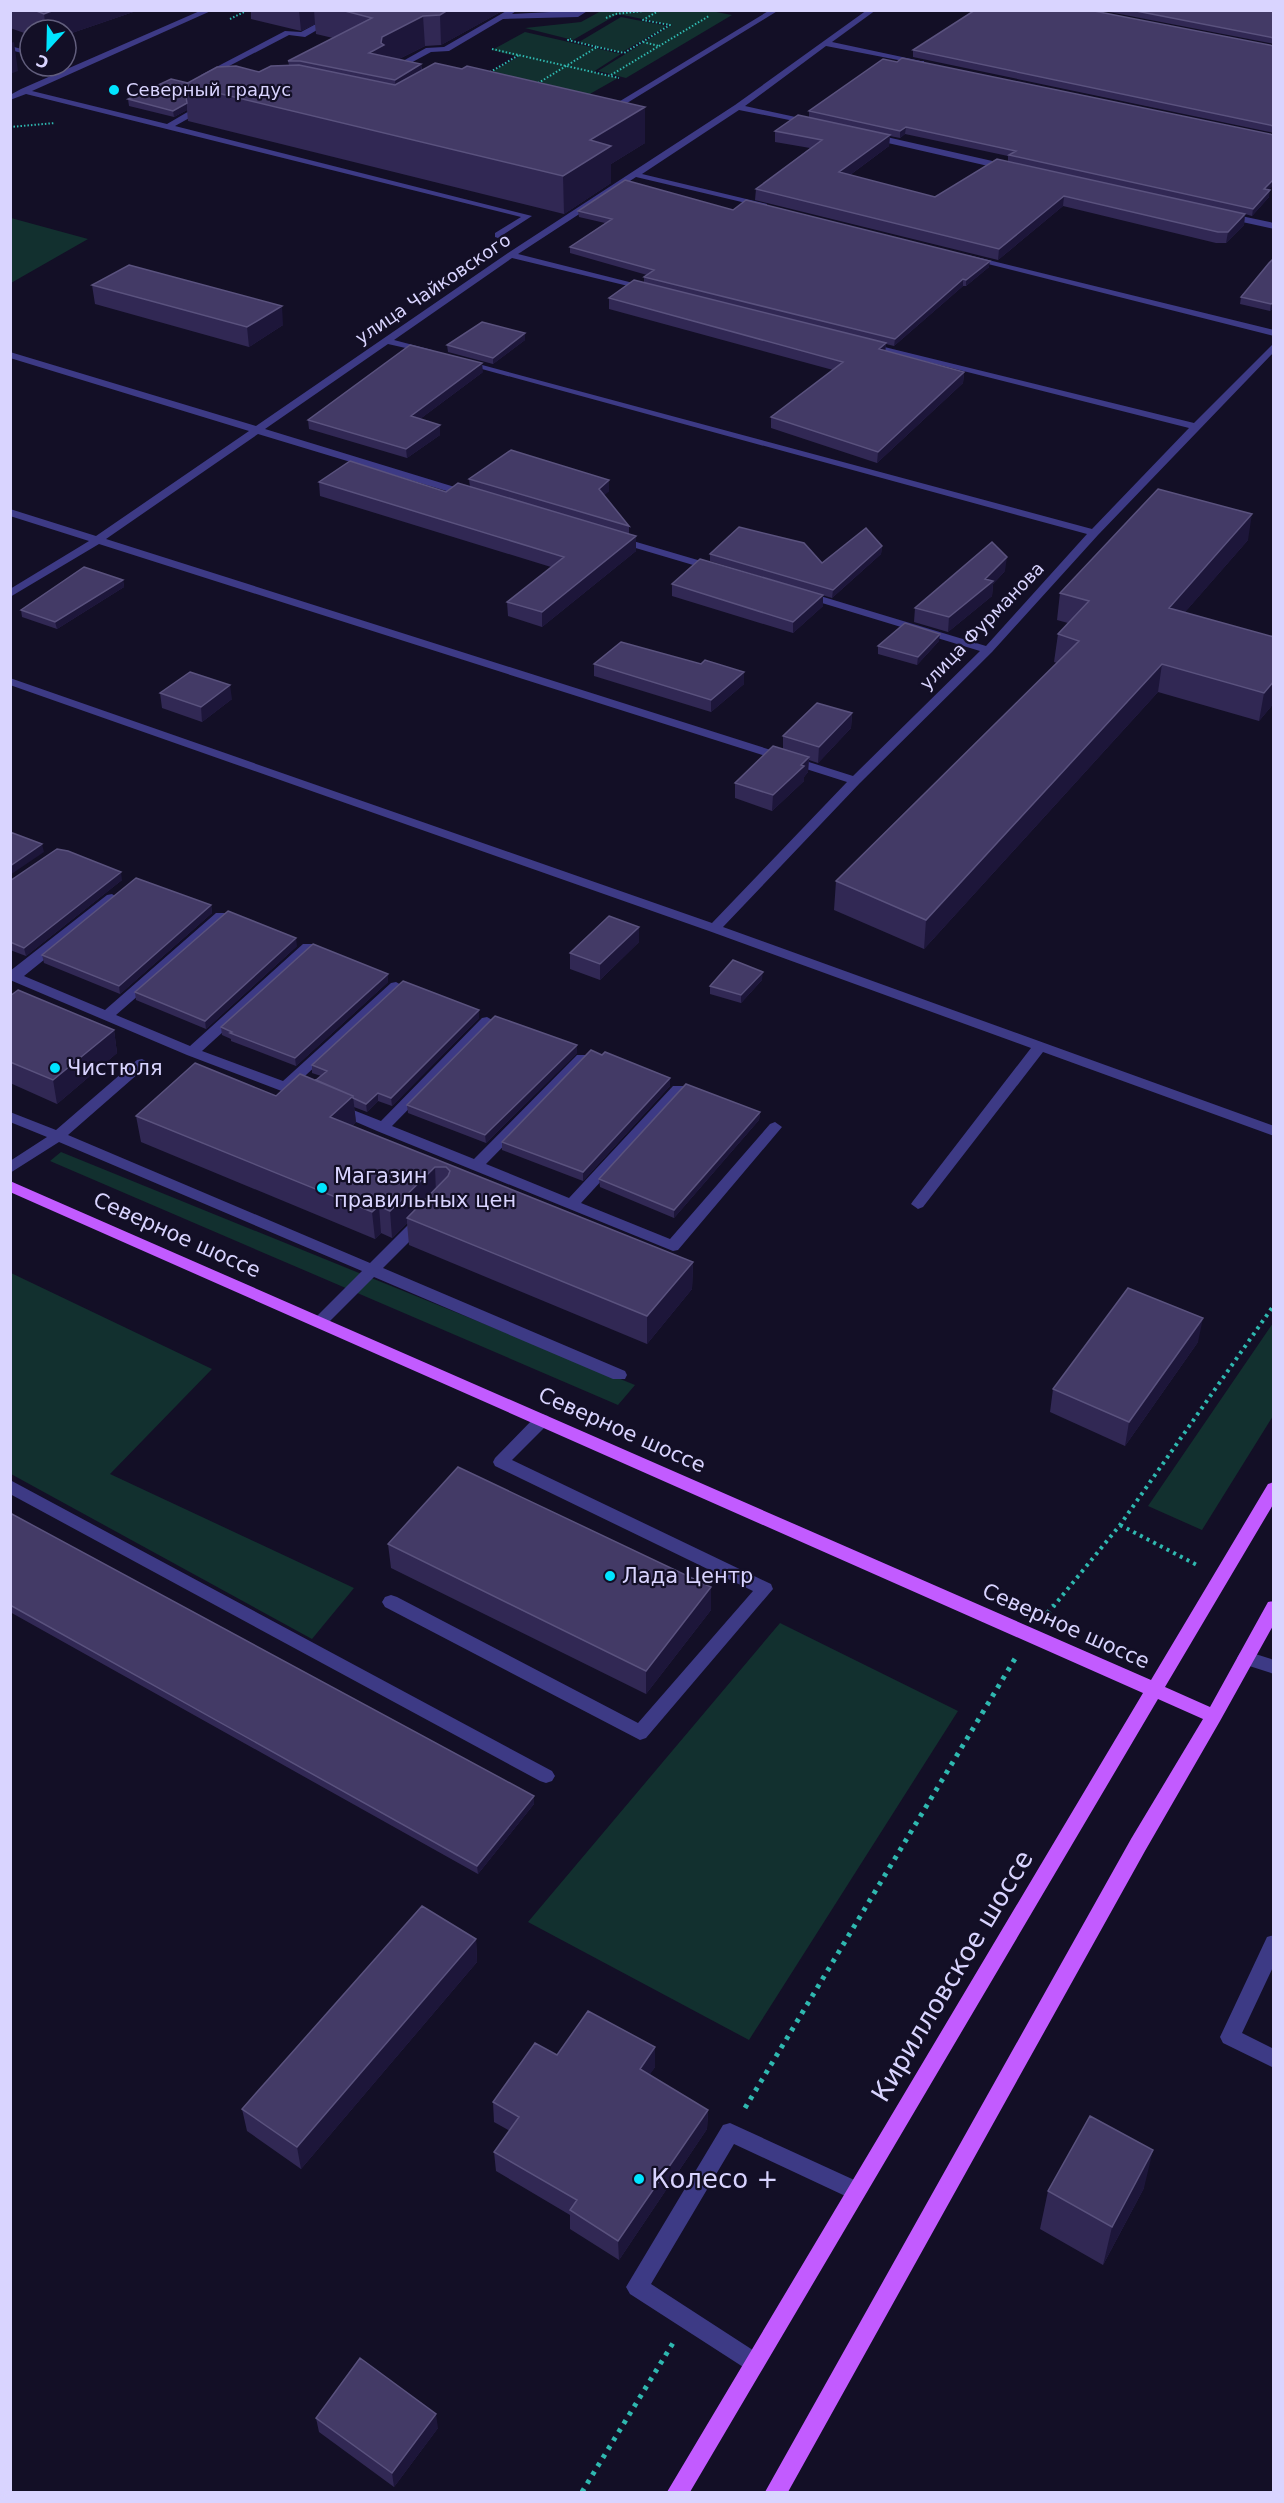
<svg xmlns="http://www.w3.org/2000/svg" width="1284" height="2503" viewBox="0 0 1284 2503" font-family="'DejaVu Sans',sans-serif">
	<rect width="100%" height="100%" fill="#130f26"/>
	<path fill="#12302f" d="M711 11 732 15 626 78 598 71 672 25 618 14 573 40 525 28 581 22 601 11Z
		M621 17 667 26 622 52 579 42Z
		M525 32 621 54 593 72 618 78 588 95 490 73 518 57 492 50Z
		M10 218H11L88 239 11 283Z
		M61 1152 635 1385 618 1405 50 1161Z
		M11 1273 212 1369 110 1474 354 1588 312 1639 11 1474Z
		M1273 1323V1416L1202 1530 1148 1506Z
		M780 1623 958 1711 749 2040 528 1922Z"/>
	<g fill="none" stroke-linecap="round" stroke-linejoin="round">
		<path stroke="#2fb8b0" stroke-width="2" stroke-dasharray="1.5 2" stroke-linecap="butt" d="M606 18 615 14 653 10
			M230 19 248 10
			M643 42 659 46
			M597 47 624 53 670 25 643 20 660 10
			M492 49 619 78
			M487 74 519 55
			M611 75 709 16
			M535 85 597 47 568 40 571 39
			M10 127 55 123"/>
		<path stroke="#2fb8b0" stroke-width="4" stroke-dasharray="3 4.5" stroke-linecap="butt" d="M1120 1525 1197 1565
			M1053 1607 1120 1525 1274 1305"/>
		<path stroke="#2fb8b0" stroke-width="5" stroke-dasharray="4 6" stroke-linecap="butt" d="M1047 1614 1054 1605
			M745 2108 1016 1657
			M582 2492 673 2343"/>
		<path fill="#3d3a85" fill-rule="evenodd" d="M202 10H213L32 91 167 124 203 103H209V107L175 126 532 216 498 238 495 237V233L521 217 26 94 10 100V95L21 89Z
			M508 10H517L512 14 589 10 578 17 503 19 449 51 431 52 394 72 387 70 426 48 444 47Z
			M770 10H779L609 114 602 112Z
			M867 10H876L832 42 921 61H924V65L826 46 745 106 814 121V125L739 110 642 174 767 204V208L636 177 518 254 649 287V291L512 258 394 340 432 350V354L388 344 265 429 471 492V496H463L258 434 106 539 853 776 980 651 799 596V592H807L986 646 1087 534 460 363V359L1092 529 1189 428 864 346V342L1194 423 1274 343V352L1098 535 992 652 859 784 723 927 1274 1126V1136L1043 1052 923 1207 918 1209 911 1204 913 1201 1031 1048 709 931 10 685V678L712 923 847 782 99 544 10 597V589L89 541 10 516V509L96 536 249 431 10 358V352L256 426 508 253 735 105Z
			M329 17 336 19 305 37 289 35 208 77 201 75 285 31 301 32Z
			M10 46 30 51V55L10 50Z
			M869 133 1010 165 1014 168 1010 171 866 138 865 136Z
			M1227 213 1274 223V229L1224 218V214Z
			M968 255 1274 330V336L968 259Z
			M616 536 718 566 719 568 714 571 710 570 612 541V537Z
			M112 894 118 898 117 901 24 976 105 1010 216 913H226L228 916 226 919 116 1015 190 1046 303 944H313L315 947 313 950 202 1051 283 1081 391 983 396 982 403 986 294 1086 310 1092 312 1095 310 1098H300L187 1055 10 980V971L107 895Z
			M487 1017 494 1021 492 1024 392 1126 474 1159 577 1055H587L589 1058 587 1061 486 1164 569 1198 673 1086H683L685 1089 683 1092 581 1203 670 1239 770 1124 775 1122 782 1127 678 1250 673 1251 377 1131 333 1112 331 1109 338 1104 381 1121 482 1018Z
			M142 1059 149 1063 147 1066 68 1135 370 1263 417 1216H427L429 1220 427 1224 383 1268 625 1371 627 1375 625 1379H613L374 1277 325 1326H315L312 1322 315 1318 362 1271 59 1142 10 1173V1161L47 1137 10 1122V1112L56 1130 137 1060Z
			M542 1414 548 1416 550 1420 548 1424 512 1460 771 1584 773 1589 646 1738 640 1740 385 1607 382 1602 385 1597 391 1595 397 1597 638 1723 753 1591 495 1466 493 1462 495 1458 536 1416Z
			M10 1480 552 1771 555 1776 552 1781 546 1783 540 1781 10 1494Z
			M1246 1651 1274 1660V1674L1240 1663 1237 1658 1240 1653Z
			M1274 1935V1965L1242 2033 1274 2049V2068L1223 2043 1220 2037 1267 1937Z
			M730 2123 863 2184 866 2191 863 2198 856 2201 734 2144 651 2284 762 2356 765 2363 762 2370 754 2374 630 2294 626 2287 723 2125Z"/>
		<path fill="#c25bff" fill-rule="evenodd" d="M10 1181 1151 1680 1268 1484 1274 1482V1503L1165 1687 1210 1707 1268 1602 1274 1601V1624L1220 1721 1145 1851 788 2492H765L1131 1839 1203 1719 1158 1699 690 2492H667L1143 1693 10 1192Z"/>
	</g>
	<path fill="#312854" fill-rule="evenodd" d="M10 10H139L66 35V30H30V35L10 28Z
		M251 10H504L441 45 425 46 399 59 421 64 422 70 645 107V143L611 164V183L564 214 188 121 187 110 174 117 129 106 128 99 188 83 259 72 289 65 288 61 333 38 316 34 315 24 301 31 251 19Z
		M1099 10H1274V44Z
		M1274 46V133L913 57V50Z
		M897 62 1269 190V197L1252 216 1245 214 1244 225 1226 243H1216L1063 206 998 260 755 200 756 189 810 148 775 142V131L809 117V111ZM905 134 1008 156V161L935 197 850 175 889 146 890 136 900 138Z
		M733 210 989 267 966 286H963L894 346 886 344 885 351 964 372 963 383 877 463 771 428V417L833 370 609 309V298L644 283V277L647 275 570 253V247L605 223 579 217 578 211Z
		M1269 263 1274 307 1270 311 1240 304 1241 297Z
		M92 285 283 325 249 347 95 304Z
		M525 340 493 364 448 352 447 345Z
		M483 372 420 419 440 435 407 458 309 429 308 420Z
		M469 479 609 491 604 495 629 526V534L636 536V551L542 627 508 616 507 602 551 567 320 496 319 482 446 492 470 487Z
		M1248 540 1185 612 1274 703 1259 721 1158 692 924 949 834 910 836 881 1057 663 1054 662 1058 634 1068 623 1057 620 1060 593Z
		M882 546 881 554 832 598 710 561V554L822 563Z
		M1005 571 993 584 992 596 948 632 914 622 915 608Z
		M123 580 124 587 57 629 22 617 21 610Z
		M672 584 823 606 793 633 672 596Z
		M939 641 917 665 878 654V646Z
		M594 664H701L744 672V684L711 712 594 676Z
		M160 693 232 699 202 722 162 708Z
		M852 713 851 728 818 763 809 760 808 772 804 777V781L772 811 735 798V783L783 749V736Z
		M122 880 26 956 10 950V881Z
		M211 905 212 913 120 994 44 963 42 955Z
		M639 942 600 980 570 969V953Z
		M297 946 206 1029 136 1000 135 992Z
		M762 980 741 1003 710 994V986Z
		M388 982 296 1066 231 1041V1039L222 1035 221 1027Z
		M10 996 114 1030 117 1053 57 1104 10 1083Z
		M479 1018 392 1106 378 1101 367 1112 354 1107 356 1122 352 1126 693 1262 692 1289 647 1344 409 1245 407 1223 392 1238 381 1233 375 1239 141 1142 136 1116 276 1096 316 1080 321 1076 312 1073V1065Z
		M577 1053 486 1143 408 1113 407 1105Z
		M670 1078V1086L583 1181 502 1150V1142Z
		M760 1112 759 1120 674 1218 600 1187 599 1179Z
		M1198 1342 1125 1446 1050 1412 1053 1389Z
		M10 1513 534 1804 478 1874 10 1612Z
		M388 1544 711 1587V1610L646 1694 391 1568Z
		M476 1939 477 1962 301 2169 247 2131 242 2109Z
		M557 2055 655 2067 649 2075 708 2110 707 2129 619 2260 570 2229V2215L496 2171 494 2152 510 2131 494 2122 493 2102Z
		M1144 2188 1103 2265 1040 2229 1048 2191Z
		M316 2418 438 2428 394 2487 319 2432Z"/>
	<path fill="#1d163a" d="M54 10H139L66 35V30H46L44 14Z
		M299 10H314L315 24 301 31Z
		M448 10H504L441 45 440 15Z
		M423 16 425 46 385 66 369 53 381 43 382 37Z
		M14 42 18 71 10 74V43Z
		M421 64 423 95 397 111 395 80Z
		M187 103V110L174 117 173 111Z
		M645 107V143L611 164V183L564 214 563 176 590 140Z
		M906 127 905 134 900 138V131Z
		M890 135 889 146 839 183V172Z
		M1274 179V185L1263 195 1264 189Z
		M1270 190 1269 197 1252 216 1253 209Z
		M1064 196 1063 206 998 260 999 249Z
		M1245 214 1244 225 1226 243 1228 232Z
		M990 261 989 267 966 286V280Z
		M963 279V286L894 346 895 339Z
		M1274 302V307L1270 311 1271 304Z
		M282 306 283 325 249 347 247 327Z
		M525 333V340L493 364V358Z
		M886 343 885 354 879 349Z
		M482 363 483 372 412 425 411 416Z
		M964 372 963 383 877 463 878 452Z
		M440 425V435L407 458 406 449Z
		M609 480V491L599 500V489Z
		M1252 514 1248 540 1165 635 1169 608Z
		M636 536V551L542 627V612Z
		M882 546 881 554 832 598 833 590Z
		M1007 557 1005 571 993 584 992 596 948 632 949 617Z
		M123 580 124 587 57 629 55 622Z
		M823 595V606L793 633V622Z
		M940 634 939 641 917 665 918 657Z
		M1162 664 1158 692 924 949 926 920Z
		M744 672V684L711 712V700Z
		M1274 681V703L1259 721 1264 693Z
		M230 685 232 699 202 722 201 707Z
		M852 713 851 728 818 763 819 747Z
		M809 757 808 772 804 777V781L772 811 773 795Z
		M42 844 44 852 10 875V866Z
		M121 872 122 880 26 956 24 948Z
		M211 905 212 913 120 994 119 986Z
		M639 927V942L600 980V964Z
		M296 938 297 946 206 1029 205 1021Z
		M763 972 762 980 741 1003V995Z
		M388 974V982L296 1066 295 1058Z
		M479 1010V1018L392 1106 391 1098Z
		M114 1030 117 1053 57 1104 53 1080Z
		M577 1045V1053L486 1143 485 1135Z
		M670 1078V1086L583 1181V1172Z
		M378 1093V1101L367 1112 366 1104Z
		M353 1096 356 1122 333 1144 330 1117Z
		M760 1112 759 1120 674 1218V1210Z
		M435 1167 436 1194 407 1218V1223L392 1238 390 1211Z
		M379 1206 381 1233 375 1239 372 1212Z
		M693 1262 692 1289 647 1344V1316Z
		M1203 1318 1198 1342 1125 1446 1129 1422Z
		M711 1587V1610L646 1694V1671Z
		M534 1796V1804L478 1874 477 1866Z
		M476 1939 477 1962 301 2169 297 2147Z
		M655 2047V2067L640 2089V2069Z
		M708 2110 707 2129 619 2260 618 2241Z
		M1153 2150 1144 2188 1103 2265 1112 2227Z
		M436 2414 438 2428 394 2487 392 2473Z"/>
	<path fill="#433a66" stroke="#5a527e" stroke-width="1.5" d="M34 10H54L44 14Z
		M341 10H448L440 15 423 16 382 37 381 43 384 45 369 53 421 64 395 80 300 61H288L372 18Z
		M975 10H1089L1274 46V126L913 50Z
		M1131 10H1274V38Z
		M902 58 1274 135V179L1264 189 1270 190 1253 209 1009 155 1016 151 906 127 900 131 809 111 883 59 897 62Z
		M435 63 462 69 467 66 645 107 590 140 611 146 563 176 184 85 217 67 236 66 259 72 271 66 299 65 395 85Z
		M171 79 188 83 184 85 187 103 173 111 128 99Z
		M798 115 890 135 839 172 935 197 997 159 1245 214 1228 232H1218L1064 196 999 249 756 189 822 140 775 131Z
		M625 180 733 210 746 200 990 261 966 280 963 279 895 339 644 277 654 270 570 247 612 219 578 211Z
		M1274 258V302L1271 304 1241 297 1269 263Z
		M129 265 282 306 247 327 92 285Z
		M634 280 886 343 879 349 964 372 878 452 771 417 843 362 609 298Z
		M482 322 525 333 493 358 447 345Z
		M410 345 482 363 411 416 440 425 406 449 308 420Z
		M511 450 609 480 599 489 629 526 469 479Z
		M350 461 446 492 458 483 636 536 542 612 507 602 564 557 319 482Z
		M1158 489 1252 514 1169 608 1274 637V681L1264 693 1162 664 926 920 836 881 1079 641 1058 634 1089 601 1060 593Z
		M739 527 804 543 822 563 866 528 882 546 833 590 710 554Z
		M992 542 1007 557 985 579 993 581 949 617 915 608Z
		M700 559 823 595 793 622 672 584Z
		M84 567 123 580 55 622 21 610Z
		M905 623 940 634 918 657 878 646Z
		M621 642 701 664 705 660 744 672 711 700 594 664Z
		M190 672 230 685 201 707 160 693Z
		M817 703 852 713 819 747 783 736Z
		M773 746 809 757 801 765 804 766 773 795 735 783Z
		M10 832 42 844 10 866Z
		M57 849 68 851 121 872 24 948 10 942V881Z
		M136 878 211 905 119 986 42 955Z
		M228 911 296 938 205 1021 135 992Z
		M609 916 639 927 600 964 570 953Z
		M313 944 388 974 295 1058 230 1033 232 1032 221 1027Z
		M733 960 763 972 741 995 710 986Z
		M403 981 479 1010 391 1098 378 1093 366 1104 353 1098V1096L316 1080 327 1071 312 1065Z
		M18 990 114 1030 53 1080 10 1062V996Z
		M495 1016 577 1045 485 1135 407 1105Z
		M591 1050 602 1055 605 1052 670 1078 583 1172 502 1142Z
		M195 1063 276 1096 300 1074 353 1096 330 1117 693 1262 647 1316 407 1218 448 1176 450 1171 446 1167H435L390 1211 379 1206 372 1212 136 1116Z
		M686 1084 760 1112 674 1210 599 1179Z
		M1128 1288 1203 1318 1129 1422 1053 1389Z
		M458 1467 711 1587 646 1671 388 1544Z
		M10 1513 534 1796 477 1866 10 1605Z
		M422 1906 476 1939 297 2147 242 2109Z
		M588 2011 655 2047 640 2069 708 2110 618 2241 570 2210 577 2200 494 2152 519 2117 493 2102 535 2043 557 2055Z
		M1090 2116 1153 2150 1112 2227 1048 2191Z
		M360 2358 436 2414 392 2473 316 2418Z"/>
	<g fill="#00e5ff" stroke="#130f26" stroke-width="2">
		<circle cx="114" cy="90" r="6"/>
		<circle cx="55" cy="1068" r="6"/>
		<circle cx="322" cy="1188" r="6"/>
		<circle cx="610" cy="1576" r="6"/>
		<circle cx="639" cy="2179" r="6"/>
	</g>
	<g text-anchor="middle" stroke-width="4.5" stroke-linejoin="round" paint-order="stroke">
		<g font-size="18" fill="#d9d4ff" stroke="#130f26" text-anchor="start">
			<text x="126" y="96">Северный градус</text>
		</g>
		<g font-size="18" fill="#d9d4ff" stroke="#130f26">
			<text transform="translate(433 289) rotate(-34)" y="6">улица Чайковского</text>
			<text transform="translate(982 626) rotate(-46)" y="6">улица Фурманова</text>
		</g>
		<g font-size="21" fill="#d9d4ff" stroke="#130f26" text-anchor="start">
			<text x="67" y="1075">Чистюля</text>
			<text x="334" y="1183">Магазин<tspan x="334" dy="24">правильных цен</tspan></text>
			<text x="622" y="1583">Лада Центр</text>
		</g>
		<g font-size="21" fill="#d9d4ff" stroke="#130f26">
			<text transform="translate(177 1235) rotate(24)" y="7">Северное шоссе</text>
			<text transform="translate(622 1430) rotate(24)" y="7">Северное шоссе</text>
			<text transform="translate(1066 1626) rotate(24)" y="7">Северное шоссе</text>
		</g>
		<g font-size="26" fill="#d9d4ff" stroke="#130f26">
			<text transform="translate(952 1976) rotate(-59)" y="9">Кирилловское шоссе</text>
		</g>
		<g font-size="26" fill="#d9d4ff" stroke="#130f26" text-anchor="start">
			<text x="651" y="2188">Колесо +</text>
		</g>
	</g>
	<rect width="1284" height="2503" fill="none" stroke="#d9d4ff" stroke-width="24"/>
	<g transform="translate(48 48) rotate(202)"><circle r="28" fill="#130f26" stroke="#625e7d" stroke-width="1.5"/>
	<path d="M0-4.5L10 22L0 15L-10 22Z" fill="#00e5ff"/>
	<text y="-9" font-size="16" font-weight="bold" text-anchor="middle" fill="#d9d4ff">С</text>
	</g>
</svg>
